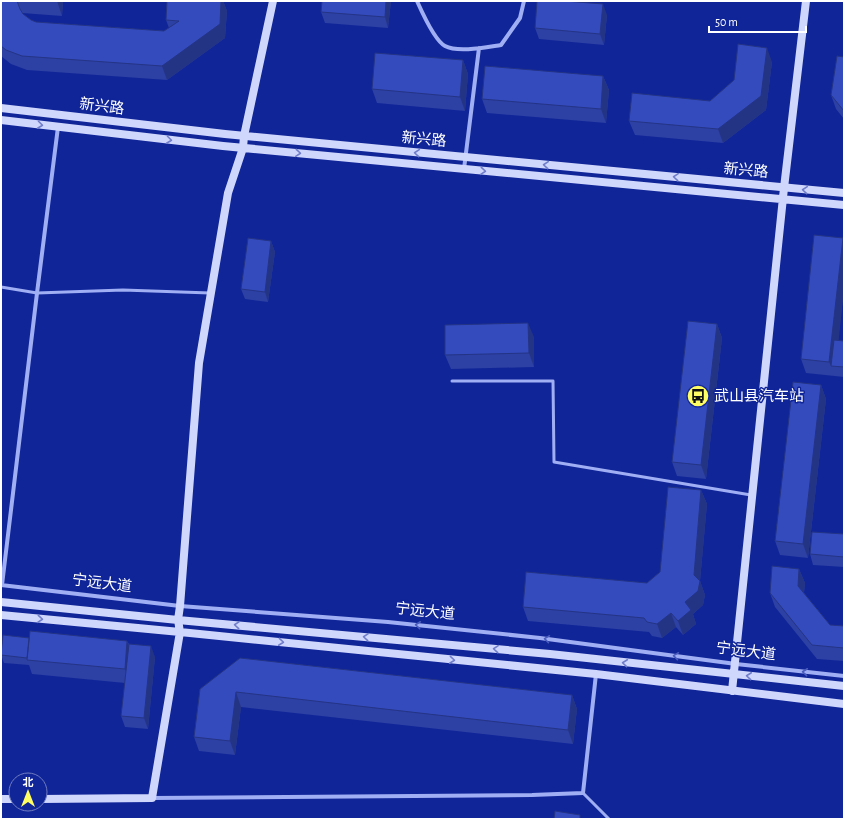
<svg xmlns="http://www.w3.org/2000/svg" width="845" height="820" viewBox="0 0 845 820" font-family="'Alegreya Sans','Noto Sans SC',sans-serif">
	<rect width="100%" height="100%" fill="#102598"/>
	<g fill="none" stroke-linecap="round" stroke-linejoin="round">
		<path stroke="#a0aff4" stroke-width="3" d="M1 287 37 293 123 290 210 293
			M452 381H553L554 462 751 495
			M583 793 609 819"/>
		<path stroke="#a0aff4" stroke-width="4" d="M417 1C422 12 434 40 445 46 458 53 487 47 501 45L520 18 524 1
			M464 169 479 48
			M1 585 180 606 388 622 540 638 736 664 844 676
			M2 585 37 293 58 127
			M152 798 532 795 583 793 596 674"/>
		<path stroke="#d0d7fd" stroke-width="8" d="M1 108 225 134 844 193
			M1 120 223 146 844 205
			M1 602 178 620 550 654 844 686
			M1 615 180 632 596 674 844 704
			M732 691 784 188 806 1
			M1 799H16
			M40 799 152 798 180 632 178 620 180 606 199 363 228 193 243 148 244 136 273 1"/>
	</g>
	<path fill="#2d40a3" d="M1 1H63L62 16 22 13 31 20 36 22 164 31 169 28 166 20 167 1H223L227 11 225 38 167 80 27 70 11 64 1 56Z
		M391 1 388 28 325 23 321 12Z
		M607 15 604 45 539 39 535 28Z
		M844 57V119L836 109 831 95Z
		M463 60 468 74 465 111 377 103 372 89Z
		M772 62 766 110 723 143 635 135 629 121 710 101Z
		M603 76 609 90 606 123 487 113 482 99Z
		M843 238 844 242V289L838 340 844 341V377L806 373 801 359Z
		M271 241 275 252 268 302 245 299 241 289Z
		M717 324 722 338 706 479 677 476 672 462Z
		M534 337V367L451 369 445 355Z
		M821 385 826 399 808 558 780 555 775 541Z
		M701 490 707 504 700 581 705 595 703 605 693 614 696 624 683 635 676 627 662 638 652 636 649 632 528 621 523 607 647 583 660 572Z
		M844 534V567L813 565 810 554Z
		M799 569 805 583 804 593 830 625 844 626V661L817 659 775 607 770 593Z
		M29 638 127 641 129 644 155 657 148 729 125 727 121 716 125 683 32 674 29 665 4 663 1 655Z
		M200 689 572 695 577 709 573 744 241 707 235 755 199 751 194 737Z"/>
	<path fill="#243485" d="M57 1H63L62 16Z
		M221 1H223L227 11 225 38 167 80 162 66Z
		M386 1H391L388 28 385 17Z
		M603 4 607 15 604 45 600 34Z
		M767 48 772 62 766 110 723 143 718 129Z
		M463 60 468 74 465 111 460 97Z
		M603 76 609 90 606 123 601 109Z
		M843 238 844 242V289L836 366H831L829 362Z
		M271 241 275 252 268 302 265 292Z
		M528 323 534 337V367L529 353Z
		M717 324 722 338 706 479 701 465Z
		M821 385 826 399 808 558 803 544Z
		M701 490 707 504 700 581 705 595 703 605 693 614 696 624 683 635 678 621 694 575Z
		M799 569 805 583 803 600 798 586Z
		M671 613 676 627 662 638 657 624Z
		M127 641 132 655 130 683 125 669Z
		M151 646 155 657 148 729 144 718Z
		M236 692 241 707 235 755 230 741Z
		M572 695 577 709 573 744 568 730Z"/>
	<path fill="#344bbe" stroke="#243485" d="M1 1H17L20 9 23 14 31 20 36 22 164 31 179 21 166 20 167 1H221L220 24 162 66 22 56 6 50 1 46Z
		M322 1H386L385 17 321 12Z
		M537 1H564L603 4 600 34 535 28Z
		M738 44 767 48 761 96 718 129 629 121 632 93 710 101 734 80Z
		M375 53 463 60 460 97 372 89Z
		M837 56 844 57V111L831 95Z
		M485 66 603 76 601 109 482 99Z
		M814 235 843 238 829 362 801 359Z
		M248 238 271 241 265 292 241 289Z
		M688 321 717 324 701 465 672 462Z
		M528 323 529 353 445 355V325Z
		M834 340 844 341V367L831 366Z
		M793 382 821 385 803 544 775 541Z
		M668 487 701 490 694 575 700 581 698 591 685 602 691 610 678 621 671 613 657 624 647 622 644 618 523 607 526 572 647 583 660 572Z
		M812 532 844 534V557L810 554Z
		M772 566 799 569 798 586 830 625 844 626V648L812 645 770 593Z
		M30 631 127 641 125 669 27 660Z
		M3 635 29 638 27 658 1 655Z
		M129 644 151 646 144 718 121 716Z
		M240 658 572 695 568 730 236 692 230 741 194 737 200 689Z
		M555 811 580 815V819H554Z"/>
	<defs><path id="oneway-chevron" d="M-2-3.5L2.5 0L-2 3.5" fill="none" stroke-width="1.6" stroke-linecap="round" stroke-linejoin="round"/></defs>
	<g stroke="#707eca">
		<use href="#oneway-chevron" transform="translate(40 125) rotate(7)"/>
		<use href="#oneway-chevron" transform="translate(169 140) rotate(7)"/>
		<use href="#oneway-chevron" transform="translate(298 153) rotate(5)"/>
		<use href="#oneway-chevron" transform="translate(417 153) rotate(-175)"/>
		<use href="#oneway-chevron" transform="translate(546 165) rotate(-175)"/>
		<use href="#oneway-chevron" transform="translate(483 171) rotate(5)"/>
		<use href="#oneway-chevron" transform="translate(676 177) rotate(-175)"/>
		<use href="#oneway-chevron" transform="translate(805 190) rotate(-175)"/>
		<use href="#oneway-chevron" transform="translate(40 619) rotate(5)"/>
		<use href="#oneway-chevron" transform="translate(237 625) rotate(-175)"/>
		<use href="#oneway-chevron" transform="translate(366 637) rotate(-175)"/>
		<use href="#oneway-chevron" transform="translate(281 642) rotate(6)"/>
		<use href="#oneway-chevron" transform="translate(496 649) rotate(-175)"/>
		<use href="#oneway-chevron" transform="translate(452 660) rotate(6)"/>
		<use href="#oneway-chevron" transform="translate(625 663) rotate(-174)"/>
		<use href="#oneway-chevron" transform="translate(749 676) rotate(-174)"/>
	</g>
	<g stroke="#4a5cbd">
		<use href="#oneway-chevron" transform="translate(418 625) rotate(-174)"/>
		<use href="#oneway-chevron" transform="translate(547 639) rotate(-172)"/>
		<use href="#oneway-chevron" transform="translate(676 656) rotate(-172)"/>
		<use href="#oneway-chevron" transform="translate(805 672) rotate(-174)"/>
	</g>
	<defs>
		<g id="bus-disc" transform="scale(1.15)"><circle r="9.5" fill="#fffd64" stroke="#102598"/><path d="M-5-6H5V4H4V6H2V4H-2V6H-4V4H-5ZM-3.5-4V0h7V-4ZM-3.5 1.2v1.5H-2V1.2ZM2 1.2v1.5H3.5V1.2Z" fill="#111"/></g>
	</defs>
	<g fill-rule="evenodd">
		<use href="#bus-disc" x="698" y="396"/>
	</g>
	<g text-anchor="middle" stroke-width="3" stroke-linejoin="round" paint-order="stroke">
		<g font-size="15" fill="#fff" stroke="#102598">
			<text transform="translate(102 106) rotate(7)" y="5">新兴路</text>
			<text transform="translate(424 139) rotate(5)" y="5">新兴路</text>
			<text transform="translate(746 170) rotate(5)" y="5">新兴路</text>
			<text transform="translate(102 583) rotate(7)" y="5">宁远大道</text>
			<text transform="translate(425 611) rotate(6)" y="5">宁远大道</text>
			<text transform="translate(746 651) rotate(7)" y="5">宁远大道</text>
		</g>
		<g font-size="15" fill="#fff" stroke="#102598" text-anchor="start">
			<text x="714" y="401">武山县汽车站</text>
		</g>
	</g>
	<rect width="845" height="820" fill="none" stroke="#ffffff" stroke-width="4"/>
	<g transform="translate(28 792)"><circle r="19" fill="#102598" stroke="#707cc1"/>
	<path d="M0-3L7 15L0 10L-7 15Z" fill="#fffd64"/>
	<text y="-6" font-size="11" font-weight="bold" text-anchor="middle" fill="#ffffff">北</text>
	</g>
	<path d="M709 26v6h97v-6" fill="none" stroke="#ffffff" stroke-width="2"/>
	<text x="715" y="26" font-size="12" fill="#ffffff" stroke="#102598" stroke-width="3" paint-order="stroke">50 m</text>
</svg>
